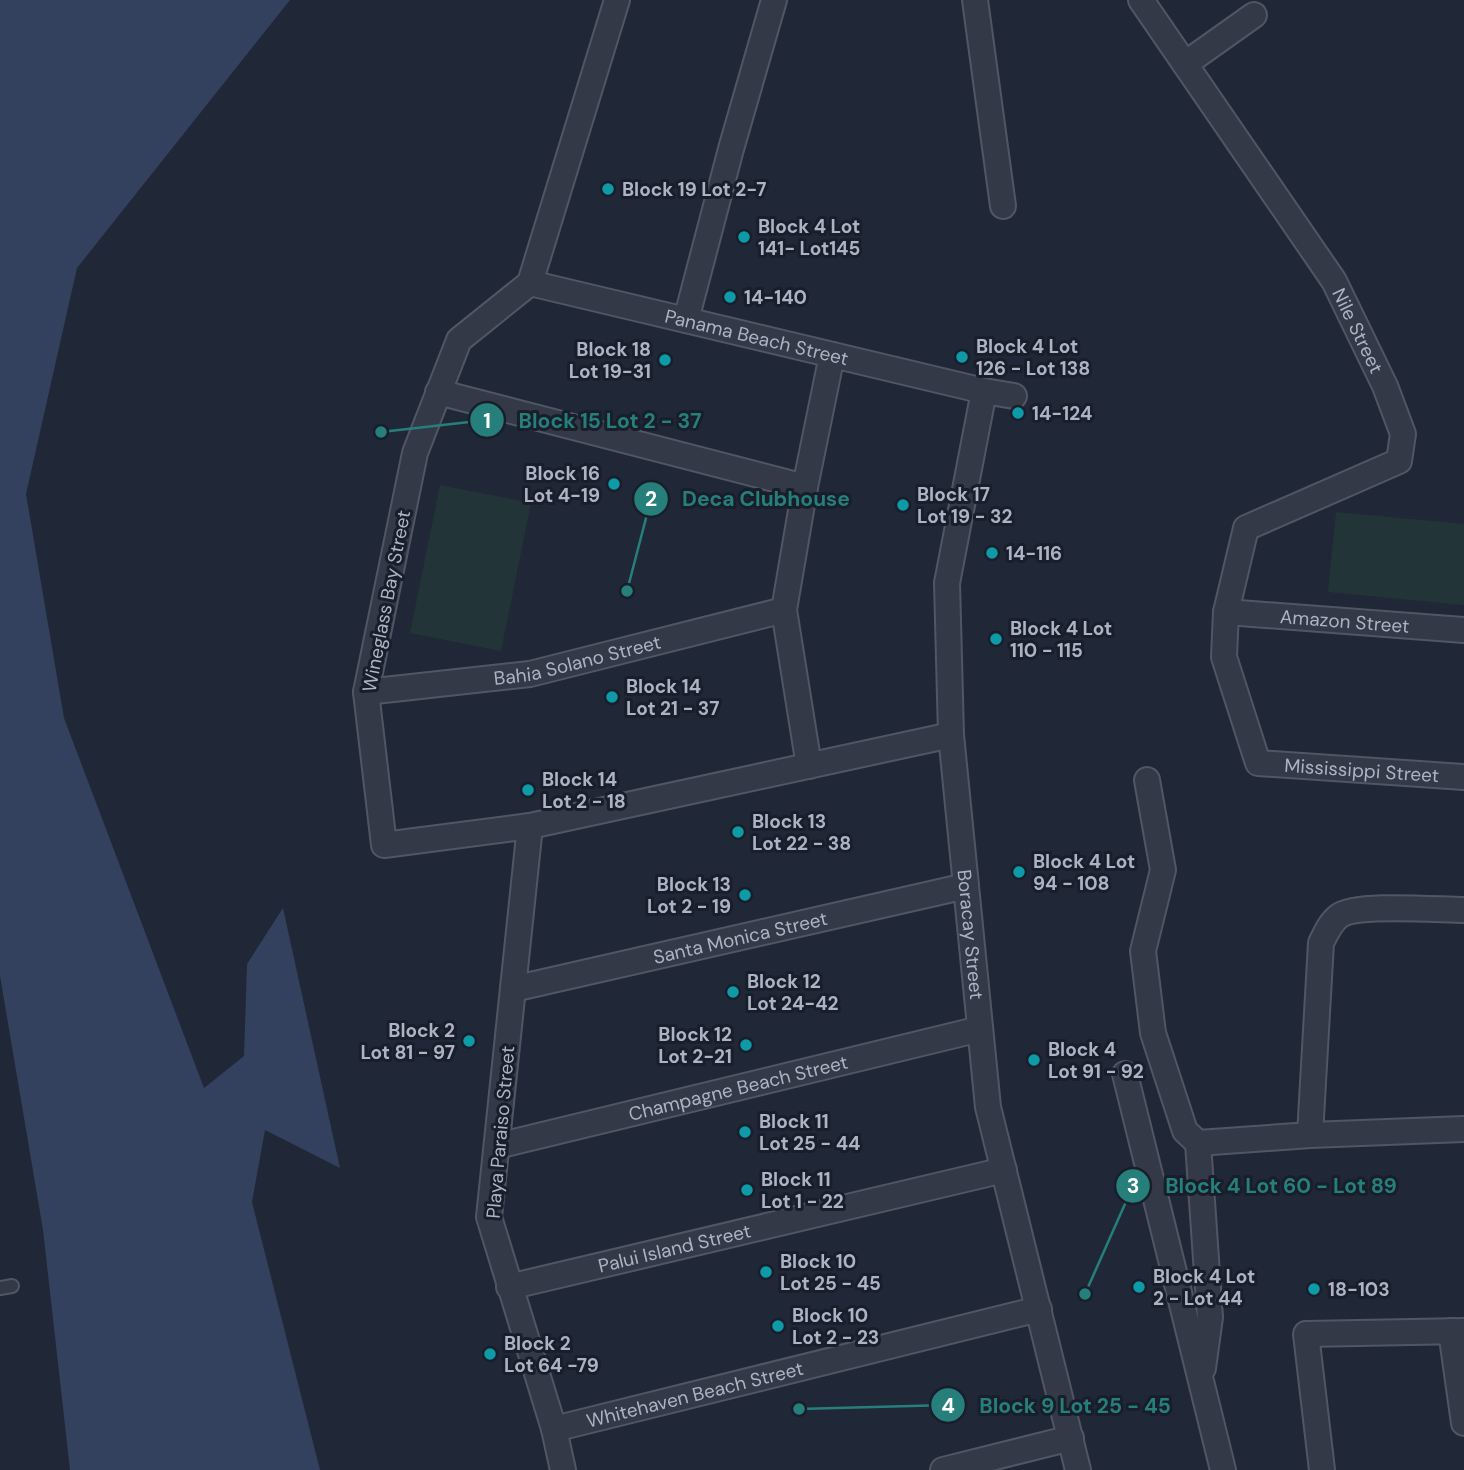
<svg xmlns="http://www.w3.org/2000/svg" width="1464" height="1470" viewBox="0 0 1464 1470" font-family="'DM Sans',sans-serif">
	<rect width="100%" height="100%" fill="#202736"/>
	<path fill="#233438" d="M440 485 531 503 501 651 410 633Z
		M1336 512 1464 524V605L1328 592Z"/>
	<path fill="#33405e" d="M0 0H290L77 268 26 494 64 718 204 1088 244 1056 247 964 283 908 340 1168 265 1130 252 1202 320 1470H70L43 1230 0 976Z"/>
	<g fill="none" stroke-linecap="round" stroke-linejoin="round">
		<g stroke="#515665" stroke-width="16">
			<path id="lane" d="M0 1288 12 1286"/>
		</g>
		<g stroke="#515665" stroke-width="28">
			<g id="street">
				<path d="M975 0 1003 206"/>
				<path id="s1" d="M1141 0 1334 281 1385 386 1403 434 1399 461 1246 528 1226 612 1224 657 1258 763 1464 777"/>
				<path d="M1185 64 1254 15"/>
				<path d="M530 283 459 340 415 453 366 692 384 845 530 826 951 735"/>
				<path id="s2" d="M530 283 984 391 1014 396"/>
				<path d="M530 283 617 0"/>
				<path d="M686 320 731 149 774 0"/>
				<path id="s3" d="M984 391 947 583 951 735 988 1107 1078 1470"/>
				<path d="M438 392 805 487"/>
				<path id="s4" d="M1226 612 1464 630"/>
				<path id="s5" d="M366 692 530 674 784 610"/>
				<path d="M809 766 784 610 805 487 832 355"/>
				<path d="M1147 780 1163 870 1143 951 1153 1033 1185 1131 1198 1143 1310 1135 1464 1129"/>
				<path d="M530 826 489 1217 554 1429 563 1470"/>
				<path id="s6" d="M513 989 966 886"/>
				<path d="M1125 1074 1223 1470"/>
				<path d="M1310 1135 1321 943C1326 933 1330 923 1339 916 1356 903 1439 910 1464 910"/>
				<path d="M1198 1143 1210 1317 1203 1368"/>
				<path id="s7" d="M497 1146 980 1029"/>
				<path id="s8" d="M509 1287 1004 1170"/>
				<path d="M1451 1331 1464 1423"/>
				<path id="s9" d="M554 1429 1039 1309"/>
				<path d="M943 1470 1071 1438"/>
				<path d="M1322 1470 1306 1334 1464 1331"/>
			</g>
		</g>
		<use href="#lane" stroke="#333947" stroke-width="12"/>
		<use href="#street" stroke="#333947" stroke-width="24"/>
	</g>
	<g fill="#0f9aa8" stroke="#191e2b" stroke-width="2.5">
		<circle cx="608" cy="189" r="7"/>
		<circle cx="744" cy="237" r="7"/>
		<circle cx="730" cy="297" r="7"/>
		<circle cx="962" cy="357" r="7"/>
		<circle cx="665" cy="360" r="7"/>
		<circle cx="1018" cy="413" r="7"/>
		<circle cx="614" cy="484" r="7"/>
		<circle cx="903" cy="505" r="7"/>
		<circle cx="992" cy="553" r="7"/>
		<circle cx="996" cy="639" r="7"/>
		<circle cx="612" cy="697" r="7"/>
		<circle cx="528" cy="790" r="7"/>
		<circle cx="738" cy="832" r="7"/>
		<circle cx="1019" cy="872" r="7"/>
		<circle cx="745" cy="895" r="7"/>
		<circle cx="733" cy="992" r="7"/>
		<circle cx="469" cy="1041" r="7"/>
		<circle cx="746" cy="1045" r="7"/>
		<circle cx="1034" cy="1060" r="7"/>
		<circle cx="745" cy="1132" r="7"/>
		<circle cx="747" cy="1190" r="7"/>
		<circle cx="766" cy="1272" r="7"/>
		<circle cx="1139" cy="1287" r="7"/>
		<circle cx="1314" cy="1289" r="7"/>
		<circle cx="778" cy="1326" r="7"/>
		<circle cx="490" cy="1354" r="7"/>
	</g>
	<g text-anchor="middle" stroke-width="6" stroke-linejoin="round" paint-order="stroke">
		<g font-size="19" font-weight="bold" fill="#adb3c4" stroke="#191e2b" text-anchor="start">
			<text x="622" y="196">Block 19 Lot 2-7</text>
			<text x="758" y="233">Block 4 Lot<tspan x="758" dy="22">141- Lot145</tspan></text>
			<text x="744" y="304">14-140</text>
			<text x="976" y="353">Block 4 Lot<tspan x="976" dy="22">126 - Lot 138</tspan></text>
			<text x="651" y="356" text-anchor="end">Block 18<tspan x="651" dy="22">Lot 19-31</tspan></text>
			<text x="1032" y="420">14-124</text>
			<text x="600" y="480" text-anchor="end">Block 16<tspan x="600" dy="22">Lot 4-19</tspan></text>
			<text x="917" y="501">Block 17<tspan x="917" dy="22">Lot 19 - 32</tspan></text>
			<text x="1006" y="560">14-116</text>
			<text x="1010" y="635">Block 4 Lot<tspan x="1010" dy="22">110 - 115</tspan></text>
			<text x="626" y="693">Block 14<tspan x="626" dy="22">Lot 21 - 37</tspan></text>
			<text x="542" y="786">Block 14<tspan x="542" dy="22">Lot 2 - 18</tspan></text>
			<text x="752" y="828">Block 13<tspan x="752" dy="22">Lot 22 - 38</tspan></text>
			<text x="1033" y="868">Block 4 Lot<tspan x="1033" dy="22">94 - 108</tspan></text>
			<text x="731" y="891" text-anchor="end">Block 13<tspan x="731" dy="22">Lot 2 - 19</tspan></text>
			<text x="747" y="988">Block 12<tspan x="747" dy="22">Lot 24-42</tspan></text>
			<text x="455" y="1037" text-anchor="end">Block 2<tspan x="455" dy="22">Lot 81 - 97</tspan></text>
			<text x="732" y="1041" text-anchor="end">Block 12<tspan x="732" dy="22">Lot 2-21</tspan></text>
			<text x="1048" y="1056">Block 4<tspan x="1048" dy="22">Lot 91 - 92</tspan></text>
			<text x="759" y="1128">Block 11<tspan x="759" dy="22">Lot 25 - 44</tspan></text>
			<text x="761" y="1186">Block 11<tspan x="761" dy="22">Lot 1 - 22</tspan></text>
			<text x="780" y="1268">Block 10<tspan x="780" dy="22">Lot 25 - 45</tspan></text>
			<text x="1153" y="1283">Block 4 Lot<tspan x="1153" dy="22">2 - Lot 44</tspan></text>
			<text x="1328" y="1296">18-103</text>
			<text x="792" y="1322">Block 10<tspan x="792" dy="22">Lot 2 - 23</tspan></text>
			<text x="504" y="1350">Block 2<tspan x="504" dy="22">Lot 64 -79</tspan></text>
		</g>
		<g font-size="19" fill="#adb3c4" stroke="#191e2b">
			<text dy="7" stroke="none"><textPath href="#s1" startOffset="396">Nile Street</textPath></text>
			<text dy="7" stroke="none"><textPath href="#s2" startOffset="233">Panama Beach Street</textPath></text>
			<text transform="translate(386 601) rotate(-79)" y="7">Wineglass Bay Street</text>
			<text dy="7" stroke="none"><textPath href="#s4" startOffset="119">Amazon Street</textPath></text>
			<text dy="7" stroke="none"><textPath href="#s5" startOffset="214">Bahia Solano Street</textPath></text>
			<text dy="7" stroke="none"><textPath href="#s1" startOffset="1050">Mississippi Street</textPath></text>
			<text dy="7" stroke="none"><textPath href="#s3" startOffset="548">Boracay Street</textPath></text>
			<text dy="7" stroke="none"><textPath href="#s6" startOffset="233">Santa Monica Street</textPath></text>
			<text dy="7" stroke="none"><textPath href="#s7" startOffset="248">Champagne Beach Street</textPath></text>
			<text transform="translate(500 1132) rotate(-85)" y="7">Playa Paraiso Street</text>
			<text dy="7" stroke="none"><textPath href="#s8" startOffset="170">Palui Island Street</textPath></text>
			<text dy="7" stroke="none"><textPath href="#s9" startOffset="145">Whitehaven Beach Street</textPath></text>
		</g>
	</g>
	<path fill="none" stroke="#277f7b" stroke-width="2.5" d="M381 432L487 420M627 591L651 499M1085 1294L1133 1186M799 1409L948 1405"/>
	<g fill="#277f7b" stroke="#191e2b" stroke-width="2.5">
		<circle cx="381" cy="432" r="7"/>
		<circle cx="627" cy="591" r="7"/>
		<circle cx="1085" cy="1294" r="7"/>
		<circle cx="799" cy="1409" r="7"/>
		<circle cx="487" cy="420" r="18"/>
		<circle cx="651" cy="499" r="18"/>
		<circle cx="1133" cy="1186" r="18"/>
		<circle cx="948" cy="1405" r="18"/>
	</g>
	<g font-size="21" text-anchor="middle" font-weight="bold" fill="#fff">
		<text x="487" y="428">1</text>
		<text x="651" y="506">2</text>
		<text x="1133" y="1193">3</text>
		<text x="948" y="1413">4</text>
	</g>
	<g font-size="21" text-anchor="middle" font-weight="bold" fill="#277f7b" stroke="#191e2b" stroke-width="6" stroke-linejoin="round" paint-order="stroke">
		<text x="610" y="428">Block 15 Lot 2 - 37</text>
		<text x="766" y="506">Deca Clubhouse</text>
		<text x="1281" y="1193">Block 4 Lot 60 - Lot 89</text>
		<text x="1075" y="1413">Block 9 Lot 25 - 45</text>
	</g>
</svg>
